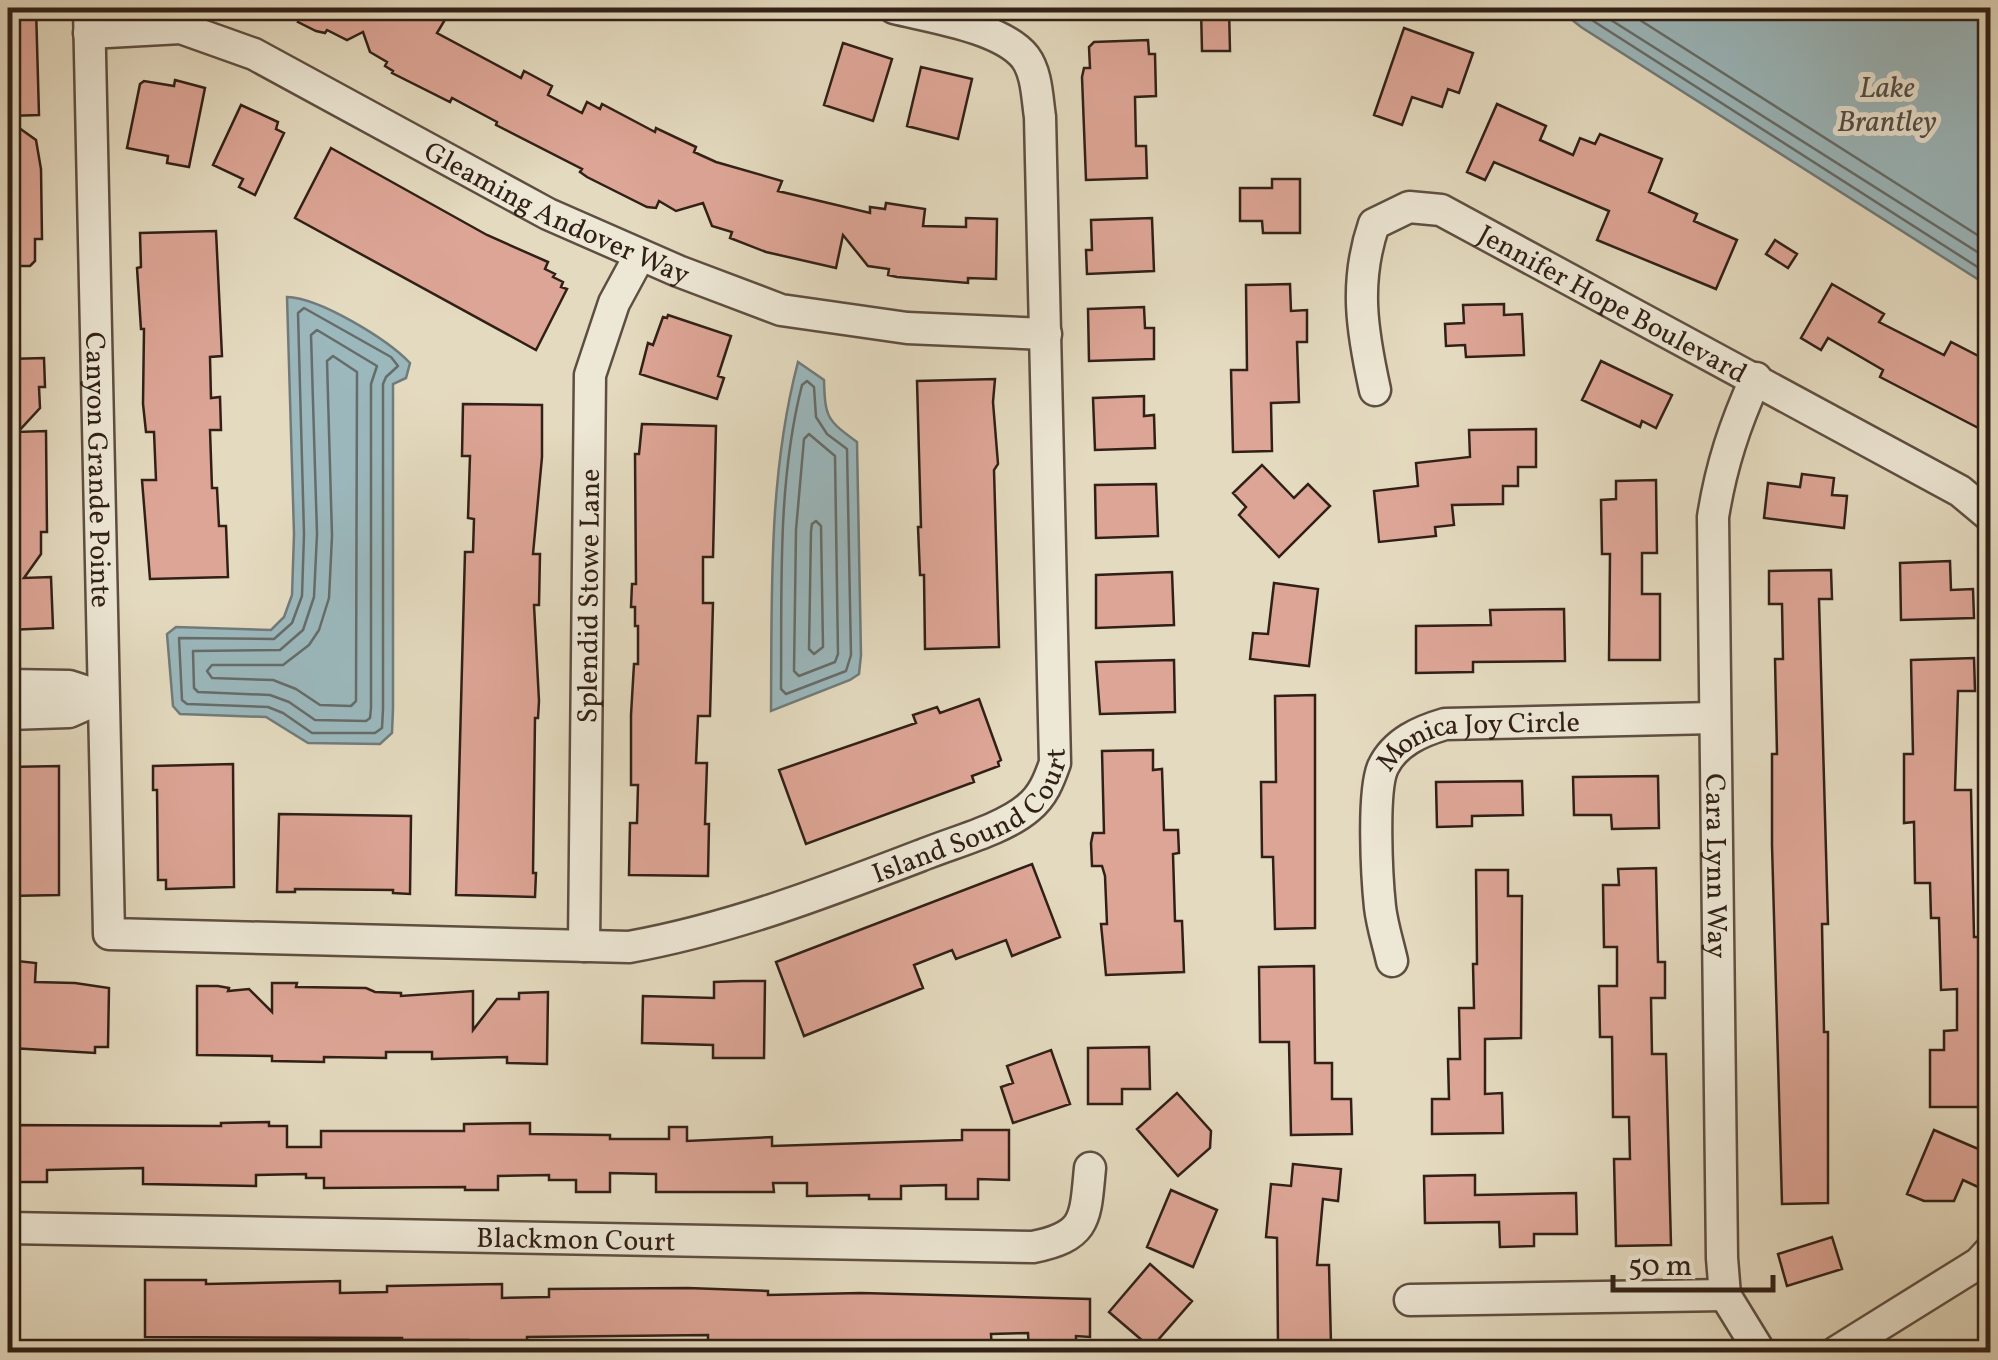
<svg xmlns="http://www.w3.org/2000/svg" width="1998" height="1360" viewBox="0 0 1998 1360" font-family="Vollkorn,serif">
	<rect width="100%" height="100%" fill="#e4dabf"/>
	<filter id="stains"><feTurbulence type="fractalNoise" baseFrequency=".002" numOctaves="4"/><feColorMatrix values="0 0 0 0 .2 0 0 0 0 .09 0 0 0 0 .02 0 0 0 .5 -.17"/></filter>
	<radialGradient id="worn" r=".72"><stop offset=".6" stop-color="#630" stop-opacity="0"/><stop offset="1" stop-color="#630" stop-opacity=".3"/></radialGradient>
	<path fill="#9bb8bd" stroke="#717b7b" stroke-width="2.5" d="M1557 8H1990V287L1581 27Z
		M287 297C320 298 387 339 410 363L406 378 393 384V709L392 733 380 744 308 743 266 717 180 714 173 706 167 634 176 627 271 630 284 617 292 595 294 534Z
		M798 362 824 380C825 418 827 420 857 442L861 655 859 674 850 680 771 711C772 594 768 476 798 362Z"/>
	<g fill="none" stroke-linecap="round" stroke-linejoin="round">
		<path stroke="#666c6a" stroke-width="2.5" d="M1573 8 1990 275
			M1592 8 1990 260
			M1621 8 1990 243
			M304 308 391 357 398 366 386 377 383 384V709L382 728 375 733H312L283 713 268 707 187 704 182 700 179 638 274 639 292 623 302 596 304 534 298 313Z
			M317 330 377 366 371 384V708L370 718 366 721 315 720 289 702 270 695 198 692 194 688 193 651 280 650 303 630 314 597 317 534 311 335Z
			M333 356 357 372 356 701 351 706 320 705 296 689 273 680 212 678 207 671 212 665H283L309 645 319 630 329 598 332 536 327 361Z
			M807 381 814 387 816 417 827 434 847 449 851 655 846 671 786 694 781 689C782 588 777 483 802 385Z
			M809 434 835 456 838 654 835 662 799 676 794 671 796 530 804 439Z
			M816 521 821 526 823 647 814 654 809 649 811 531 812 524Z"/>
	</g>
	<path fill="#dda596" stroke="#312017" stroke-width="2.5" d="M8 8H36L39 115 8 116Z
		M306 8H427L446 18 437 33 521 78 524 71 552 86 548 95 582 113 587 102 600 109 602 104 655 132 656 128 696 147 694 152 716 162 782 181 778 191 870 213V207L885 209 886 203 925 209 923 226 966 227V218L997 219 996 279 968 278V283L897 277 888 275 889 269 868 266 843 235 836 268 766 252 730 238 732 232 712 226 703 203 676 211 659 201 656 208 647 207 587 177 580 172 582 169 496 125 497 122 452 98 450 102 392 73 393 71 385 66 387 62 370 52 363 32 347 40 327 30 325 33 316 31 298 22Z
		M1201 8H1229L1230 51H1202Z
		M1404 28 1473 53 1459 93 1448 89 1442 107 1412 97 1402 125 1374 115Z
		M1148 40 1149 54H1155L1156 96 1135 97 1136 146H1146L1147 178 1086 180 1082 77 1084 68H1090L1089 47 1094 42Z
		M843 43 892 59 873 121 824 105Z
		M921 67 972 79 958 139 907 126Z
		M175 80 205 88 189 167 167 163 168 156 127 148 140 84 144 81 174 86Z
		M1497 104 1546 126 1540 140 1573 155 1580 138 1595 144 1600 134 1662 159 1649 192 1697 214 1694 221 1737 240 1716 289 1597 240 1609 211 1494 162 1485 180 1467 172Z
		M241 105 278 122 276 129 284 133 255 195 239 187 243 179 213 165Z
		M8 120 36 140 41 169 42 239H35V261L30 266H8Z
		M331 148 487 235 548 262 545 269 555 274 553 277 563 282 561 287 567 289 536 350 295 218Z
		M1272 179H1300V233H1263L1262 221H1240V188H1272Z
		M1152 218 1154 271 1087 274 1086 250H1092L1091 220Z
		M216 231 222 356 210 357 211 398 220 397 221 430H210L212 488H217L219 526H226L228 577 150 579 142 480H156L154 432H146L143 404 144 329H141L137 268 141 267 140 233Z
		M1775 240 1797 254 1788 268 1766 254Z
		M1290 284 1291 311 1307 310V342H1297L1299 402 1271 403 1272 451 1233 452 1231 370H1247L1246 285Z
		M1832 284 1884 314 1879 322 1944 355 1951 342 1990 362V434L1880 377 1883 370 1828 338 1821 350 1801 338Z
		M1504 304V315L1522 314 1524 355 1466 357 1465 345 1446 346 1445 324 1464 323 1463 305Z
		M1144 307 1145 328H1154V359L1089 361 1088 309Z
		M668 315 731 336 718 376 724 378 717 399 640 374 648 343 653 345 663 317 667 318Z
		M44 358 45 387H39L40 408 18 432 46 431 47 532H41V554L24 578 51 577 53 628 8 630V359Z
		M1601 361 1672 395 1656 428 1642 421 1640 427 1582 400Z
		M995 379 993 402 998 464 994 470 999 647 925 649 924 575H920L918 527H921L917 381Z
		M1144 396V416L1154 415 1155 448 1095 450 1093 398Z
		M463 404 542 405V457L533 554H540L539 605H534L539 701 538 718H535L533 873H536L535 897 456 895 465 552H473L474 519 468 518 470 456H462Z
		M642 424 716 426 713 557H703V603H713L710 716H698L696 763H707L705 824H709L708 876 629 875 630 823H637L638 785H631V715L634 664H638V626H635V607H631L632 584H636L635 454H639Z
		M1536 429V467H1518V486H1503V504L1452 505 1454 525 1435 527 1436 536 1379 542 1374 491 1418 486 1416 463 1470 457 1469 430Z
		M1262 465 1294 498 1308 484 1330 506 1279 557 1239 515 1246 507 1233 493Z
		M1802 474 1834 478 1832 495 1847 496 1844 528 1764 518 1768 483 1800 487Z
		M1656 480 1657 553H1642V594H1660V660H1609L1610 554H1602L1601 500 1616 499V481Z
		M1156 484 1158 536 1096 538 1095 485Z
		M1950 561 1951 590 1973 589 1974 618 1901 620 1900 563Z
		M1831 570 1832 599H1819L1828 924H1822L1824 1032H1828V1203L1782 1204 1772 845V754H1777L1775 659H1783L1782 604H1769V571Z
		M1172 572 1174 625 1096 628V575Z
		M1274 583 1318 589 1309 666 1250 659 1253 633 1268 634Z
		M1564 609 1565 661 1473 662V672L1416 673V626L1491 625 1490 610Z
		M1974 658 1975 691H1958L1955 790H1971L1974 937H1989L1990 1107H1930V1050H1944V1031L1957 1030V989L1941 990 1939 918H1931L1930 883H1915L1914 822 1904 823V754H1913L1911 660Z
		M1174 660 1175 712 1100 714 1096 662Z
		M1315 695V928L1275 929 1273 857H1262L1261 782H1276L1275 696Z
		M979 699 1001 760 998 762 999 766 972 776 974 782 806 844 779 770 916 723 913 715 937 707 940 713Z
		M1153 750V770L1162 769 1164 830H1178L1179 853 1173 854 1175 921H1182L1184 972 1106 975 1101 924H1107L1105 876 1102 866H1092L1091 843 1093 833H1104L1102 751Z
		M233 764 234 887 166 889V880H158L157 790H153V766Z
		M59 766V895L8 896V767Z
		M1658 776 1659 828 1612 829 1611 815H1574L1573 777Z
		M1522 781 1523 815 1472 816V826L1437 827 1436 782Z
		M279 814 411 816 410 894 393 893V890L295 889V892H277Z
		M1032 864 1060 937 1012 956 1006 940 956 959 952 950 914 965 923 988 804 1036 776 962Z
		M1656 868 1658 962H1665V998H1651L1652 1054H1666L1671 1245 1616 1246 1614 1159H1630L1629 1117H1613L1612 1037H1600L1599 986H1617V947H1604L1603 885H1619L1618 869Z
		M1476 870H1508V896H1522L1521 1038 1485 1039V1094L1502 1093 1503 1133 1432 1134V1099H1449L1448 1059H1460L1459 1008H1474L1473 964H1477Z
		M8 960 36 963 35 982 75 983 109 988 108 1047H95V1053L11 1048V1042H8Z
		M1314 966 1315 1063H1332V1099H1351L1352 1134 1291 1135 1289 1042H1260L1259 967Z
		M742 981H765L764 1058H713V1045L642 1043 643 996 714 998V982Z
		M272 983H297L296 987 366 988 375 992 401 993V996L473 991V1030L497 999H519V993L548 992 547 1064 507 1063V1057L432 1059V1052H386V1058L324 1057V1062L272 1061V1056L197 1055V986H218L229 988 228 991 249 989 272 1012Z
		M1149 1047 1150 1089H1122V1104H1088V1048Z
		M1051 1050 1070 1104 1013 1123 1001 1087 1013 1083 1007 1066Z
		M1177 1093 1211 1131 1210 1148 1178 1176 1137 1129Z
		M269 1122V1126H287V1147H321V1131H464V1124L530 1123V1134L610 1135V1139H669V1127H687V1141L772 1137V1146L962 1140V1130H1009V1180L978 1179V1199H946V1185L901 1186V1199H869V1195L807 1196V1183H773L774 1192H656V1174L610 1173V1192H576V1180H549V1175L498 1176V1190H465V1187L324 1188V1178H306V1174L256 1175V1186L143 1184V1168L47 1170V1182H13V1171H8V1125L221 1126V1123Z
		M1934 1130 1990 1154 1978 1187 1963 1180 1954 1201H1924L1907 1194Z
		M1293 1164 1341 1169 1338 1201 1323 1199 1317 1265H1329L1331 1344 1278 1345 1277 1238 1266 1237 1271 1184 1291 1186Z
		M1475 1175V1195L1576 1193 1577 1234H1534V1246L1500 1247 1499 1222 1425 1223 1424 1176Z
		M1171 1190 1217 1210 1193 1267 1147 1247Z
		M1832 1237 1842 1269 1787 1286 1778 1254Z
		M1150 1264 1192 1301 1151 1348 1109 1312Z
		M145 1280H206V1284L340 1281V1293L387 1292V1286L502 1284V1298L549 1297V1289L688 1288 768 1291V1295L861 1293 1090 1299V1337L1076 1336V1352H1029L1028 1333 991 1334 992 1352H951V1344L917 1343V1352H869V1342L768 1344V1352L708 1350V1335L527 1337V1342L468 1343V1340H402V1338L145 1337Z"/>
	<g fill="none" stroke-linecap="round" stroke-linejoin="round">
		<g stroke="#5e4e41" stroke-width="35">
			<g id="minor">
				<path id="s1" d="M89 8 109 934 629 947C734 928 831 890 930 852 958 841 1005 828 1028 808 1043 796 1049 780 1055 763L1040 117C1037 97 1037 73 1025 57 1001 27 930 17 894 8"/>
				<path id="s2" d="M89 33 181 28 254 54 548 214 678 271 781 310 907 328 1046 334"/>
				<path id="s3" d="M1756 378C1735 424 1721 466 1713 517L1722 1258 1725 1295 1760 1352"/>
				<path id="s4" d="M1375 390C1362 331 1354 282 1374 224L1409 207 1441 210 1960 491 1990 516"/>
				<path d="M8 685 69 686 103 697 69 712 8 714"/>
				<path id="s5" d="M584 946 590 375 614 303 640 255"/>
				<path id="s6" d="M1392 961C1388 943 1382 925 1380 907 1377 879 1372 791 1383 767 1395 742 1421 731 1445 724L1714 718"/>
				<path id="s7" d="M8 1228 1033 1247C1088 1236 1085 1218 1090 1168"/>
				<path d="M1410 1300 1725 1295"/>
				<path d="M1836 1352 1979 1263 1990 1251"/>
			</g>
		</g>
		<use href="#minor" stroke="#ede7d5" stroke-width="30"/>
	</g>
	<g text-anchor="middle" stroke-width="10" stroke-linejoin="round" paint-order="stroke">
		<g font-size="28" fill="#312017" stroke="#ede7d5">
			<text dy="10" stroke="none"><textPath href="#s2" startOffset="512">Gleaming Andover Way</textPath></text>
			<text dy="10" stroke="none"><textPath href="#s4" startOffset="435">Jennifer Hope Boulevard</textPath></text>
			<text dy="10" stroke="none"><textPath href="#s1" startOffset="462">Canyon Grande Pointe</textPath></text>
			<text dy="10" stroke="none"><textPath href="#s5" startOffset="350">Splendid Stowe Lane</textPath></text>
			<text dy="10" stroke="none"><textPath href="#s6" startOffset="302">Monica Joy Circle</textPath></text>
			<text dy="10" stroke="none"><textPath href="#s1" startOffset="1820">Island Sound Court</textPath></text>
			<text dy="10" stroke="none"><textPath href="#s3" startOffset="495">Cara Lynn Way</textPath></text>
			<text dy="10" stroke="none"><textPath href="#s7" startOffset="568">Blackmon Court</textPath></text>
		</g>
		<g font-size="30" font-style="italic" fill="#514e49" stroke="#ede7d5">
			<text x="1887" y="97">Lake<tspan x="1887" dy="34">Brantley</tspan></text>
		</g>
	</g>
	<rect width="1998" height="1360" fill="none" stroke="#e4dabf" stroke-width="40"/>
	<rect x="10" y="10" width="1978" height="1340" fill="none" stroke="#312017" stroke-width="5"/>
	<rect x="20" y="20" width="1958" height="1320" fill="none" stroke="#312017" stroke-width="2.5"/>
	<path d="M1613 1275v15h160v-15" fill="none" stroke="#312017" stroke-width="5"/>
	<text x="1628" y="1275" font-size="30" fill="#312017" stroke="#ede7d5" stroke-width="8" paint-order="stroke">50 m</text>
	<rect width="100%" height="100%" filter="url(#stains)"/>
	<rect width="100%" height="100%" fill="url(#worn)"/>
</svg>
